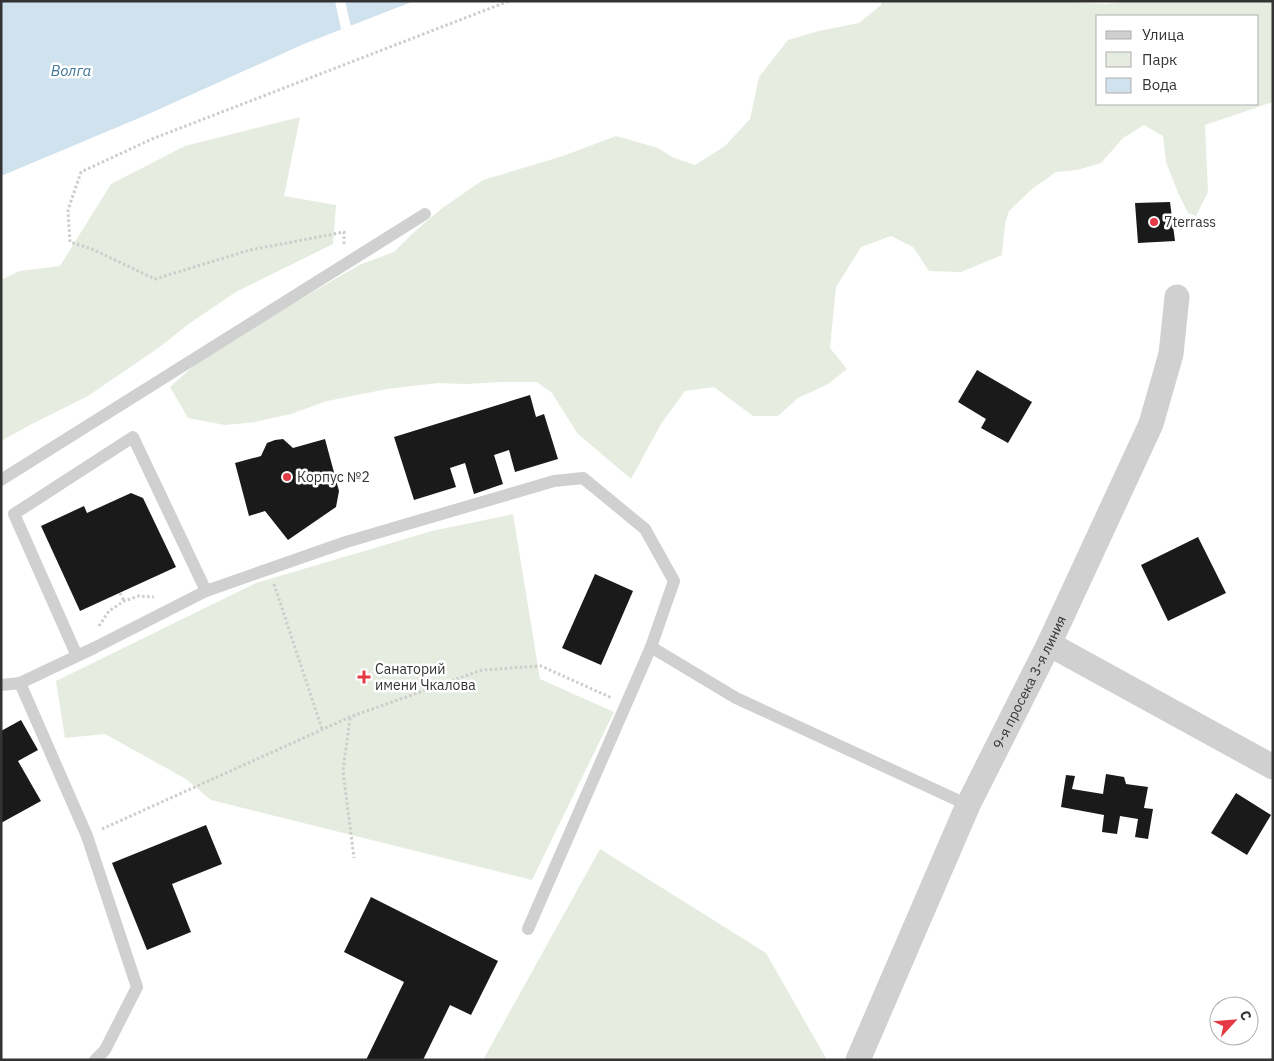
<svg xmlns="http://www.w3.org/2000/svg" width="1274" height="1061" viewBox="0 0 1274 1061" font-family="'IBM Plex Sans',sans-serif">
	<rect width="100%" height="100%" fill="#fff"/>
	<path fill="#e6ecdf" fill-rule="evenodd" d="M881 1H1001L1002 2 1046 1 1107 4 1129 1H1273V102L1205 125 1208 192 1196 216 1188 213 1179 195 1166 162 1163 136 1144 125 1123 138 1101 163 1077 170 1056 172 1032 189 1009 211 1005 224 1002 255 961 272 929 271 913 247 891 236 861 247 836 287 830 348 847 369 828 384 798 398 778 416H753L714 387 685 391 661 424 631 479 577 433 552 393 537 382H502L466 384 438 383 387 389 327 401 291 414 272 418 255 422 225 425 188 418 170 387 199 361 236 337 359 265 394 252 413 233 441 209 483 180 563 156 616 136 658 148 672 157 695 165 725 146 750 119 759 77 788 40 819 31 859 23 881 5ZM1098 16H1258V104H1098Z
		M300 117 284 196 336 205 333 244 236 292 190 323 161 346 88 396 30 425 1 441V280L19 271 60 266 111 184 185 146Z
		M513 514 540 679 614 712 532 880 211 800 186 779 105 734 65 738 56 681 256 583 432 531Z
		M600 849 766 953 827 1060H483Z"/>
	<path fill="#cfe2ee" d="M1 1H414L304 44 144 116 1 176Z"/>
	<path fill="#fff" d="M335 1H345L351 27 341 29Z"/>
	<path fill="#1a1a1a" d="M1170 202 1175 241 1138 243 1135 203Z
		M977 370 1032 402 1008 443 981 428 986 419 958 402Z
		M530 395 536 417 544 414 558 459 515 472 509 450 494 455 503 484 474 494 465 463 450 468 456 487 414 500 394 437Z
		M283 439 293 448 325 439 339 491 336 507 288 540 265 511 249 516 235 463 261 456 267 443 275 440Z
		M131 493 143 498 176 567 80 611 41 526 84 506 87 513Z
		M1198 537 1226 593 1168 621 1141 565Z
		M595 574 633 591 601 665 562 648Z
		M21 720 38 750 18 761 41 801 1 823V731Z
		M1106 774 1124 777 1126 784 1148 787 1144 808 1153 809 1148 839 1135 837 1138 819 1120 816 1117 834 1102 832 1104 815 1061 807 1066 775 1075 776 1072 789 1103 794Z
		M1236 793 1271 815 1247 855 1211 833Z
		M206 825 222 864 172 884 191 932 147 950 112 863Z
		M371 897 498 961 471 1015 450 1005 423 1060H366L404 982 344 952Z"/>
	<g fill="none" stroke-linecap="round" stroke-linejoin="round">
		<path stroke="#cdcdcd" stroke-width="3" stroke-dasharray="2.5 2.5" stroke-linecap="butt" d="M344 244V232L250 250 155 279 92 249 70 242 68 210 81 172 152 139 509 1
			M274 584 322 729
			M120 593 124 601
			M99 626 109 611 124 601 139 596 154 597
			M350 718 343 771 354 858
			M102 829 350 717 482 670 541 666 612 698"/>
		<path stroke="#d0d0d0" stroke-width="12" d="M1 480 425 214
			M651 647 736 698 968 805
			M77 656 14 514 133 437 206 591
			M20 683 87 836 137 987 105 1050 95 1060
			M1 685 20 683 94 648 206 591 346 542 554 481 583 478 645 529 674 581 651 647 528 929"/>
		<g stroke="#d0d0d0" stroke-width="25">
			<path d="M1049 644 1273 767"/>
			<path id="s1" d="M858 1060 968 805 1049 644 1151 424 1171 354 1177 297"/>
		</g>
	</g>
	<g fill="#e63946" stroke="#fff" stroke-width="2">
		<circle cx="1154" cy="222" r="5"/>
		<circle cx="287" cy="477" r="5"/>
		<path d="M361.5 669.5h5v5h5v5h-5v5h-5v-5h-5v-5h5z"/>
	</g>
	<g text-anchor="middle" stroke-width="5" stroke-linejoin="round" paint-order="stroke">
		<g font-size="14" fill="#333" stroke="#fff" text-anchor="start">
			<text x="1164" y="227">7terrass</text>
			<text x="297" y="482">Корпус №2</text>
			<text x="375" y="674">Санаторий<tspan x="375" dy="16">имени Чкалова</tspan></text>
		</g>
		<g font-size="14" fill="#333" stroke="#fff">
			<text dy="5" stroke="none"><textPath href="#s1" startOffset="415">9-я просека 3-я линия</textPath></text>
		</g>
		<g font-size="15" font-style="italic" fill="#3f7597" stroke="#fff">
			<text x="71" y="76">Волга</text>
		</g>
	</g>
	<rect width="1274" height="1061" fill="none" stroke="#333333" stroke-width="5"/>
	<rect x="1096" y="15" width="162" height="90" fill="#ffffff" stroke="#adadad"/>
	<rect x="1106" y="31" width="25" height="8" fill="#d0d0d0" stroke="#adadad"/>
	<text x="1142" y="40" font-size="15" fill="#333333">Улица</text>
	<rect x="1106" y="52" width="25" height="15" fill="#e6ecdf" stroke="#adadad"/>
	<text x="1142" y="65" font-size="15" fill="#333333">Парк</text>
	<rect x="1106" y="78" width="25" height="15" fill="#cfe2ee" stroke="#adadad"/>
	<text x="1142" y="90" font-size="15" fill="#333333">Вода</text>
	<g transform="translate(1234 1021) rotate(64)"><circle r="24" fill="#ffffff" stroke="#adadad"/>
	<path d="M0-4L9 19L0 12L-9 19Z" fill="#e63946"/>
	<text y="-8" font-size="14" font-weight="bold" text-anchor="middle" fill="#333333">С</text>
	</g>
</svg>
